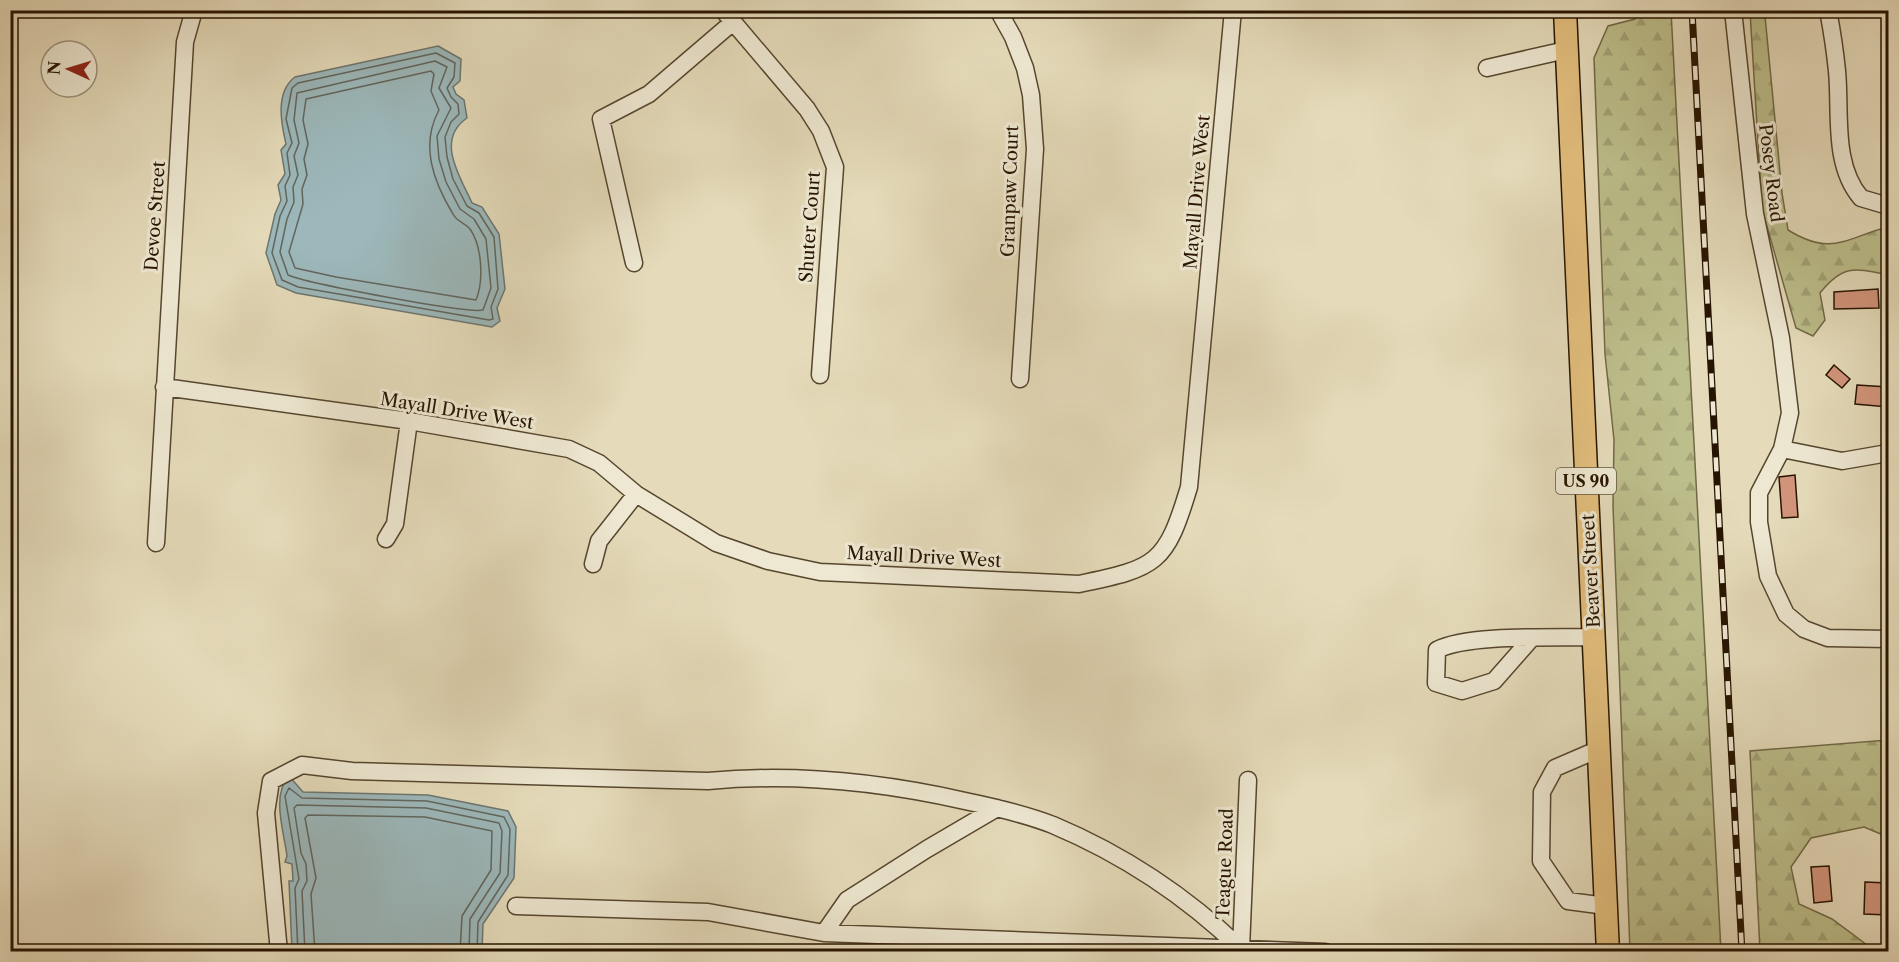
<svg xmlns="http://www.w3.org/2000/svg" width="1899" height="962" viewBox="0 0 1899 962" font-family="'Libre Caslon Text',serif">
	<defs>
		<pattern id="forest-firs" width="22" height="20" patternUnits="userSpaceOnUse" patternTransform="scale(1.5)"><rect width="22" height="20" fill="#bcbe8b"/><path d="M5 1l3.5 6h-7zM16 11l3.5 6h-7z" fill="#a2a276"/></pattern>
	</defs>
	<rect width="100%" height="100%" fill="#e5dbba"/>
	<filter id="stains"><feTurbulence type="fractalNoise" baseFrequency=".00333" numOctaves="4"/><feColorMatrix values="0 0 0 0 .2 0 0 0 0 .09 0 0 0 0 .02 0 0 0 .5 -.17"/></filter>
	<radialGradient id="worn" r=".72"><stop offset=".6" stop-color="#630" stop-opacity="0"/><stop offset="1" stop-color="#630" stop-opacity=".3"/></radialGradient>
	<path fill="url(#forest-firs)" stroke="#726946" stroke-width="1.5" d="M1640 11H1671L1721 951H1630L1613 506 1614 440 1605 354 1594 58 1608 26 1635 19Z
		M1750 11H1764L1765 16 1782 193 1788 230C1832 257 1845 238 1888 227V275C1855 268 1843 264 1820 293L1825 320 1813 336 1796 328 1762 209Z
		M1888 740V837L1864 827 1811 838 1791 867 1799 904 1832 919 1875 951H1760L1750 751Z"/>
	<path fill="#9cb8bb" stroke="#6d7670" stroke-width="1.5" d="M438 46 461 59 460 81 453 87 456 94 464 100 467 118C435 140 460 176 472 203L482 207 499 234 505 289 497 308 500 321 492 327 296 293 277 285 266 253 275 214 281 200 278 185 285 174 281 150 286 144C281 123 275 92 295 77Z
		M289 776 303 792 428 795 508 811 516 827 514 878 483 924 482 951H292L289 881H293L292 864 285 862 287 856C284 832 271 795 289 776Z"/>
	<g fill="none" stroke-linecap="round" stroke-linejoin="round">
		<path stroke="#62665e" stroke-width="1.5" d="M436 53 455 63 454 77 447 88 451 97 458 104 459 114 451 122 445 137 447 157 453 179 467 206 479 213 494 237 498 289 491 307 493 319 489 320 298 287 282 280 272 253 280 216 287 201 285 186 290 175 287 153 292 143 286 119 292 88 298 83Z
			M435 61 447 67 439 88 451 108 437 136 439 159 446 182 460 209 474 219 486 239 491 288 483 310C467 314 306 283 288 275L280 252 287 219 294 202 293 187 298 175 294 156 299 143 294 120 297 93Z
			M431 71 434 74 431 91 439 110C420 145 433 181 453 214 457 222 465 223 470 229 482 246 484 281 476 300L336 277 295 268 289 252 303 204 302 189 307 175 304 159 308 144 303 120 306 99Z
			M298 952 295 888 299 879 285 796 289 788 302 798 427 801 504 817 510 829 508 875 478 922 477 952
			M305 952 302 891 307 881 306 864 301 853 294 808 297 805 426 808 499 823 502 831 500 873 470 919 469 952
			M315 952 311 894 316 878 305 818 308 815 425 817 492 831 491 870 462 916 460 952"/>
	</g>
	<path fill="#d2957c" stroke="#271400" stroke-width="1.5" d="M1878 289 1879 308 1834 309V292Z
		M1834 365 1850 379 1842 388 1826 375Z
		M1857 385 1888 387V407L1855 404Z
		M1795 475 1798 517 1782 518 1779 477Z
		M1829 866 1832 901 1814 903 1811 867Z
		M1865 882 1888 883V915L1864 914Z"/>
	<g fill="none" stroke-linecap="round" stroke-linejoin="round">
		<g stroke="#56462e" stroke-width="19">
			<path id="minor" d="M723 10 807 109 821 131 835 167 820 375
				M998 10 1013 37 1025 68 1031 95 1035 149 1020 379
				M1733 10 1755 214 1781 338 1790 413 1782 449 1759 493V522L1768 576 1786 614 1804 629 1828 638 1888 639
				M1828 10C1832 31 1835 51 1837 71 1841 112 1832 164 1861 198L1888 206
				M1487 68 1566 50
				M634 263 601 119 649 94 733 22
				M164 387 409 421 569 449 599 463 636 494 716 543 768 561 820 572 1079 584C1157 568 1166 564 1189 487L1233 10
				M1782 449 1842 461 1888 453
				M386 539 395 524 409 421
				M156 543 185 42 194 10
				M593 564 599 541 636 494
				M1531 639 1494 681 1462 691 1436 683 1437 650C1467 634 1555 638 1594 637
				M1599 749 1555 768 1542 792 1541 861 1568 901 1606 906
				M516 906 708 912 824 933 1325 952
				M824 933 847 900 927 849 997 808
				M1241 949 1248 780
				M279 952 266 813 271 781 302 765 352 771 708 781C794 773 881 782 965 801 994 807 1025 814 1053 825 1122 854 1187 897 1241 949"/>
		</g>
		<g stroke="#271400" stroke-width="25">
			<path id="major" d="M1565 10 1608 952"/>
		</g>
		<use href="#minor" stroke="#eee8d2" stroke-width="16"/>
		<use href="#major" stroke="#e2be7d" stroke-width="22"/>
		<g stroke="#271400" stroke-width="7">
			<path id="rail" d="M1692 10 1742 952"/>
		</g>
		<use href="#rail" stroke="#eee8d2" stroke-width="4.5" stroke-dasharray="14" stroke-linecap="butt"/>
	</g>
	<g text-anchor="middle" stroke-width="6" stroke-linejoin="round" paint-order="stroke">
		<rect fill="#eee8d2" stroke="#63543f" stroke-width="1.5" x="1556" y="468" width="60" height="26" rx="4.5"/>
		<g font-size="16" font-weight="bold" fill="#271400">
			<text x="1586" y="487">US 90</text>
		</g>
		<g font-size="18" fill="#271400" stroke="#eee8d2">
			<text transform="translate(1771 173) rotate(83)" y="6">Posey Road</text>
			<text transform="translate(1010 191) rotate(-88)" y="6">Granpaw Court</text>
			<text transform="translate(1197 192) rotate(-85)" y="6">Mayall Drive West</text>
			<text transform="translate(155 216) rotate(-86)" y="6">Devoe Street</text>
			<text transform="translate(810 227) rotate(-86)" y="6">Shuter Court</text>
			<text transform="translate(457 411) rotate(9)" y="6">Mayall Drive West</text>
			<text transform="translate(924 557) rotate(3)" y="6">Mayall Drive West</text>
			<text transform="translate(1591 571) rotate(-93)" y="6">Beaver Street</text>
			<text transform="translate(1225 864) rotate(-88)" y="6">Teague Road</text>
		</g>
	</g>
	<rect width="1899" height="962" fill="none" stroke="#e5dbba" stroke-width="36"/>
	<rect x="12" y="12" width="1875" height="938" fill="none" stroke="#271400" stroke-width="3"/>
	<rect x="18" y="18" width="1863" height="926" fill="none" stroke="#271400" stroke-width="1.5"/>
	<g transform="translate(69 69) rotate(274)"><circle r="28" fill="#eee8d2" stroke="#9e937e" stroke-width="1.5"/>
	<path d="M0-4.5L10 22L0 15L-10 22Z" fill="#8f2418"/>
	<text y="-9" font-size="16" font-weight="bold" text-anchor="middle" fill="#271400">N</text>
	</g>
	<rect width="100%" height="100%" filter="url(#stains)"/>
	<rect width="100%" height="100%" fill="url(#worn)"/>
</svg>
